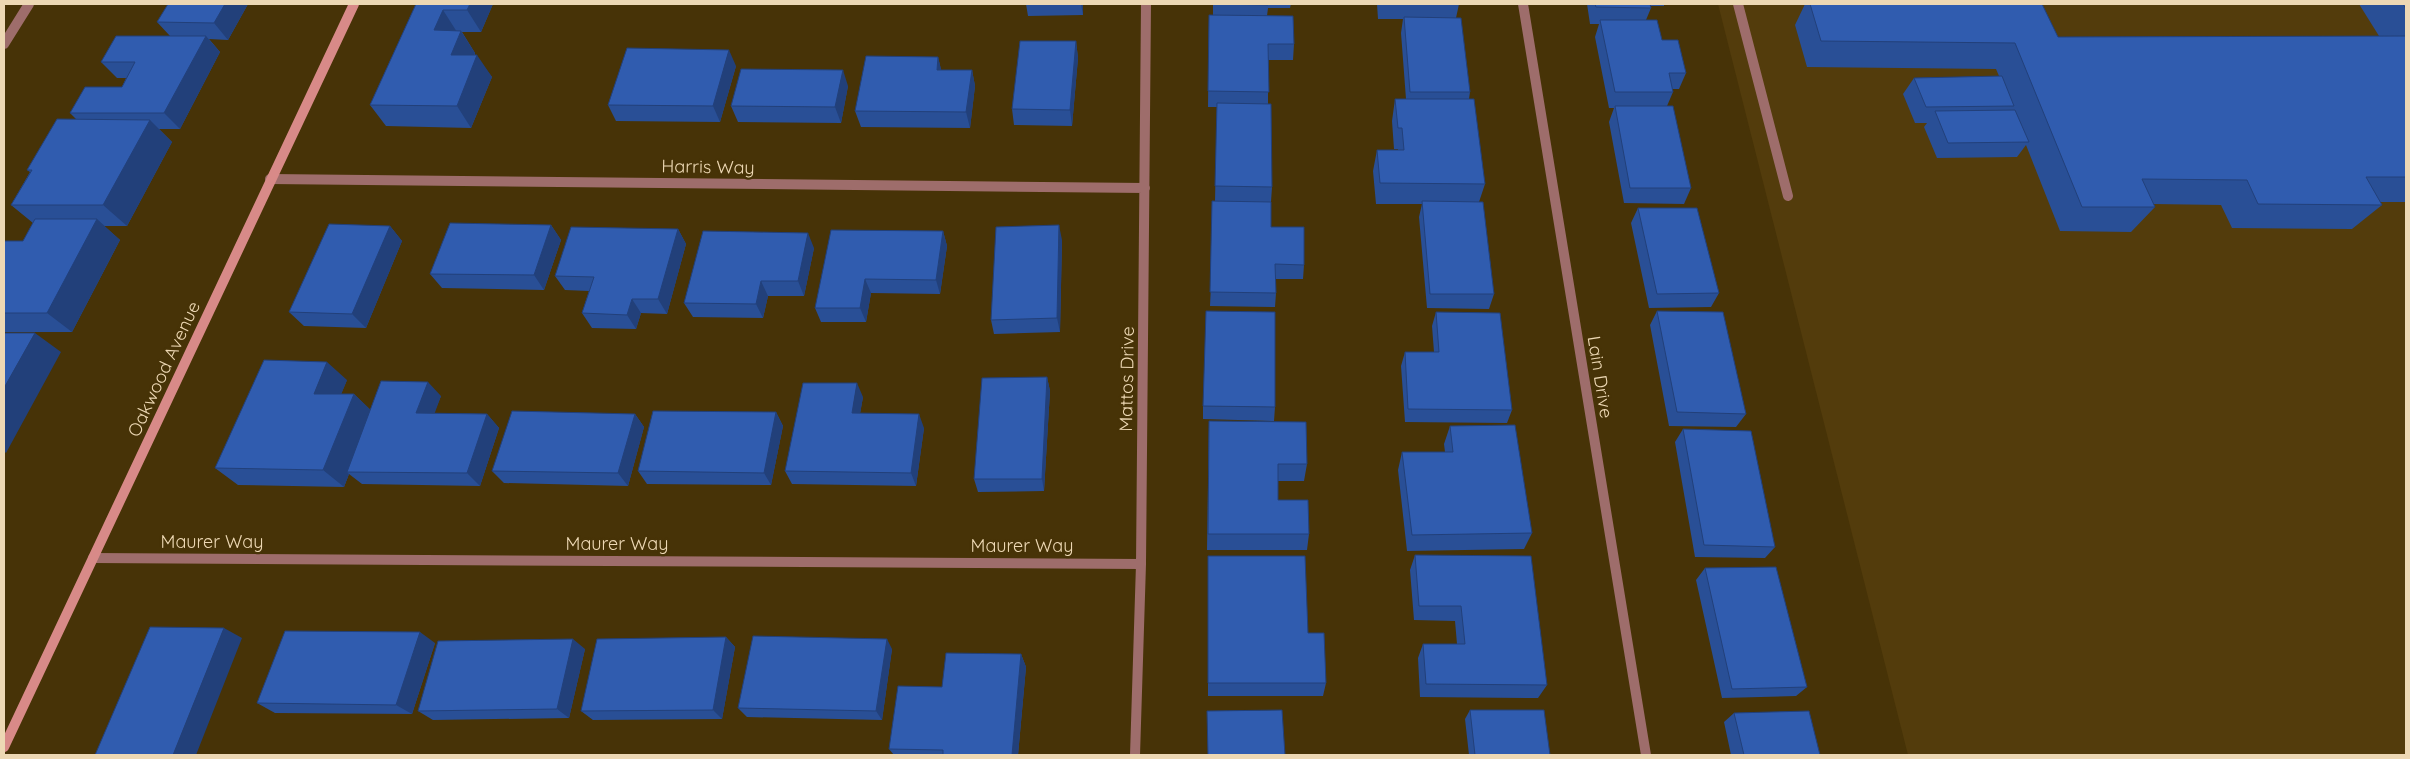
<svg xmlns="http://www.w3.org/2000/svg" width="2410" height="759" viewBox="0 0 2410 759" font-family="Quicksand,sans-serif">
	<rect width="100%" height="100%" fill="#473307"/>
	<path fill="#533c0c" d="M1718 4H2406V755H1908Z"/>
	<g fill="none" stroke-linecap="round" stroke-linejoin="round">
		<path stroke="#9e6d6b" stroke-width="10" d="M1738 4 1788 196
			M4 44 29 4"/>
		<path stroke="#9e6d6b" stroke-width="10" d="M1523 4 1646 755
			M270 179 1145 188
			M93 558 1141 564
			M1135 755 1141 564 1146 4"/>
		<path stroke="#d88a88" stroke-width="10" d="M4 747 354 4"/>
	</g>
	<path fill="#294f96" d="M248 4 228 40 209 39 220 52 180 129H159L172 142 127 226H104L120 240 72 332H4V241H23L33 223 11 205 30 172 27 170 76 119 70 113 122 87 126 78H117L101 62 170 36 157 22Z
		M416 4H493L481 32H462L475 53V55L492 77 471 128 386 126 370 105Z
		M1026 4H1083V15L1028 16Z
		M1213 4H1291L1290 8H1268L1267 16 1294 44 1293 60H1268V104L1272 187 1271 202V227L1304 265 1303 279H1276V293L1275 307 1210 306 1215 201 1217 107H1208L1209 15H1213Z
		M1377 4H1459L1456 18 1470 92 1469 99 1485 184 1479 202 1494 294 1489 309 1427 308 1419 217 1422 204H1376L1373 171 1377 150H1398V149H1394L1392 121 1395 99H1406L1401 33 1403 19H1378Z
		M1587 4H1664V6H1651V8L1646 20 1686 73 1679 89H1672L1673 92 1667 106 1691 188 1684 204 1624 203 1609 122 1614 108H1609L1595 37 1599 24H1590Z
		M1805 4H2042L2058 37 2379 36 2359 4H2406V202H2380L2382 205 2352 229 2232 228 2221 205 2153 204 2155 207 2131 232 2060 231 2026 145 2017 157 1937 158 1924 127 1927 123H1915L1903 94 1914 78 1999 76 1996 69 1807 67 1795 25Z
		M1076 41 1078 58 1072 126 1014 125 1012 109Z
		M938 57 941 70H972L975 86 970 128 861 127 855 111Z
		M736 66 720 122 616 121 608 105Z
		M848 86 841 123 738 122 731 106Z
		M1638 208 1719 293 1711 307 1649 308 1631 223Z
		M551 225 561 240 544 290 442 288 430 274Z
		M390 226 402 241 366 328 304 326 289 312Z
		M678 229 686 244 667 314 641 313 636 329 592 328 582 313 589 291 565 290 555 276Z
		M943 231 947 246 940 294 871 293 866 322H821L815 308Z
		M1062 240 1060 332 994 334 991 320Z
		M814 248 804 296H768L763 318 693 317 684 303Z
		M1657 311 1746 414 1736 427 1669 426 1650 325Z
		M1436 312 1512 410 1507 423 1405 422 1401 366 1405 352H1434L1432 326Z
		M1047 377 1050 391 1044 491 978 492 974 479Z
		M347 380 341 394H354L370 410 441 396 434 413 487 414 499 428 480 486 362 484 349 474 344 487 238 485 215 468Z
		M863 397 860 413 924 428 916 486 792 484 785 471Z
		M1203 406 1275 407 1274 421 1203 419Z
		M776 412 783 426 771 485 647 484 638 471Z
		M635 414 644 427 628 486 504 483 492 471Z
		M1209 421 1307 464 1304 481H1278V500L1309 534 1307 550H1207Z
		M1450 426 1532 533 1524 549 1407 551 1398 470 1402 452H1445L1444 444Z
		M1683 429 1775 547 1765 558 1695 557 1675 442Z
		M1415 555 1547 685 1538 698 1420 697 1418 658 1423 644H1457L1455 621 1414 620 1410 570Z
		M1208 556 1308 633 1326 683 1323 696H1208Z
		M1705 568 1807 687 1796 696 1722 698 1696 580Z
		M726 637 735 647 722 719 593 720 581 711Z
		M435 643 412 714 275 713 257 703Z
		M585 649 569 718 433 720 418 711Z
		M892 649 882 720 747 717 738 708Z
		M1021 654 1026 667 1018 755H894L889 749 942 687Z
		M1470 710 1550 755H1469L1465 719Z
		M1734 713 1820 755H1731L1724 722Z"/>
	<path fill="#22407a" d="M225 4H248L228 40 214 23Z
		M470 4H493L481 32 467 10Z
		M1081 4H1083V15Z
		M443 10 457 32 434 30Z
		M461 31 475 53 466 77 451 55Z
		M206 36 220 52 180 129 164 113Z
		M1076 41 1078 58 1072 126 1070 110Z
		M729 50 736 66 720 122 713 106Z
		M477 55 492 77 471 128 457 106Z
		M938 57 942 73 937 70Z
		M843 70 848 86 841 123 835 107Z
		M972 70 975 86 970 128 966 112Z
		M150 120 172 142 127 226 103 205Z
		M97 219 120 240 72 332 47 313Z
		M551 225 561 240 544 290 534 275Z
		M1059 225 1062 240 1060 332 1057 318Z
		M390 226 402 241 366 328 352 314Z
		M678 229 686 244 667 314 658 299Z
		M943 231 947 246 940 294 936 280Z
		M808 233 814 248 804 296 798 281Z
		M865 279 871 293 866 322 860 308Z
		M761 281 768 296 763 318 756 304Z
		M632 299 641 313 636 329 627 315Z
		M35 333 61 352 6 453 4 451V388Z
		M327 362 347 380 334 412 314 394Z
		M1047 377 1050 391 1044 491 1042 479Z
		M428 382 441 396 430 426 416 413Z
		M857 383 863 397 858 426 852 413Z
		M354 394 373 412 347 472 349 474 344 487 323 470Z
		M776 412 783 426 771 485 764 473Z
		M487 414 499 428 480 486 467 473Z
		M635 414 644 427 628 486 618 473Z
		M919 414 924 428 916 486 911 473Z
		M224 628 242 638 196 755H173Z
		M420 632 435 643 412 714 396 705Z
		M726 637 735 647 722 719 713 710Z
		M573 639 585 649 569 718 557 709Z
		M887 639 892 649 882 720 876 711Z
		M1021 654 1026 667 1018 755H1012Z"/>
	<path fill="#305caf" stroke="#22407a" d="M168 4H225L214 23 157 22Z
		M416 4H470L467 10H443L434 30 461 31 451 55H477L457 106 370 105Z
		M1213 4H1268V5Z
		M1595 4H1650L1651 8 1596 7Z
		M1810 4H2042L2058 37 2406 36V177H2366L2382 205 2258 204 2247 180 2142 179 2155 207H2082L2015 43 1821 41Z
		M2403 4H2406V9Z
		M1209 15 1293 16 1294 44H1268L1269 92 1208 91Z
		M1404 17 1461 18 1470 92H1410Z
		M1600 20H1657L1662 40H1678L1686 73H1669L1673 92H1615Z
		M116 36H206L164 113H70L85 87H122L135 62H101Z
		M1020 41H1076L1070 110 1012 109Z
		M627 48 729 50 713 106 608 105Z
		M866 56 938 57 937 70H972L966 112 855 111Z
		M741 69 843 70 835 107 731 106Z
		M2002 76 2014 106 1926 107 1914 78Z
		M1395 99H1474L1485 184 1380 183 1377 150H1404L1402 128H1398Z
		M1217 103 1271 104 1272 187 1215 186Z
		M1615 106H1673L1691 188H1630Z
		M2015 110 2029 142 1948 143 1935 111Z
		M57 119 150 120 103 205H11L32 170H27Z
		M1212 201 1271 202V227H1304V265L1275 264 1276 293 1210 292Z
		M1422 201 1483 202 1494 294H1430Z
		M1638 208H1697L1719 293 1657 294Z
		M35 219H97L47 313H4V241H23Z
		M450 223 551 225 534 275 430 274Z
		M329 224 390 226 352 314 289 312Z
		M1059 225 1057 318 991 320 996 227Z
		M571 227 678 229 658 299H632L627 315 582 313 594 277 555 276Z
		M831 230 943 231 936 280 865 279 860 308H815Z
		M703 231 808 233 798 281H761L756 304 684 303Z
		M1206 311 1275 312V407L1203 406Z
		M1657 311 1723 312 1746 414 1677 412Z
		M1436 312 1500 313 1512 410 1408 409 1405 352H1439Z
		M4 333H35L4 388Z
		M264 360 327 362 314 394H354L323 470 215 468Z
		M1047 377 1042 479H974L982 378Z
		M381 381 428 382 416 413 487 414 467 473 347 472Z
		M803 383H857L852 413 919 414 911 473 785 471Z
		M512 411 635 414 618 473 492 471Z
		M653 411 776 412 764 473 638 471Z
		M1209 421 1306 422 1307 464H1278V500H1308L1309 534H1208Z
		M1515 425 1532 533 1412 535 1402 452H1453L1450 426Z
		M1683 429 1751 431 1775 547 1704 545Z
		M1415 555 1531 556 1547 685 1426 684 1423 644H1465L1461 606H1419Z
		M1208 556H1305L1308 633H1324L1326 683H1208Z
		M1776 567 1807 687 1732 689 1705 568Z
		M150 627 224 628 173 755H95Z
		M285 631 420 632 396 705 257 703Z
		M753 636 887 639 876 711 738 708Z
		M726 637 713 710 581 711 597 639Z
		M573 639 557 709 418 711 438 641Z
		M946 653 1021 654 1012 755H943V750L889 749 898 686 942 687Z
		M1282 710 1285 755H1208L1207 711Z
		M1470 710H1544L1550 755H1475Z
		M1809 711 1820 755H1744L1734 713Z"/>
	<g text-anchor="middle" stroke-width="4.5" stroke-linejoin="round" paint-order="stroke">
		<g font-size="18" fill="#edd8b4" stroke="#473307">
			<text transform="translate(708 167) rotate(1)" y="6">Harris Way</text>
			<text transform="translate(164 369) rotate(-65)" y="6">Oakwood Avenue</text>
			<text transform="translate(1600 377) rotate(81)" y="6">Lain Drive</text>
			<text transform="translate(1127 379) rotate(-89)" y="6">Mattos Drive</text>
			<text x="212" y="548">Maurer Way</text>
			<text x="617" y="550">Maurer Way</text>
			<text x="1022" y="552">Maurer Way</text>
		</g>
	</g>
	<rect width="2410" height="759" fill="none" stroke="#edd8b4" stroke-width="10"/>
</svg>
